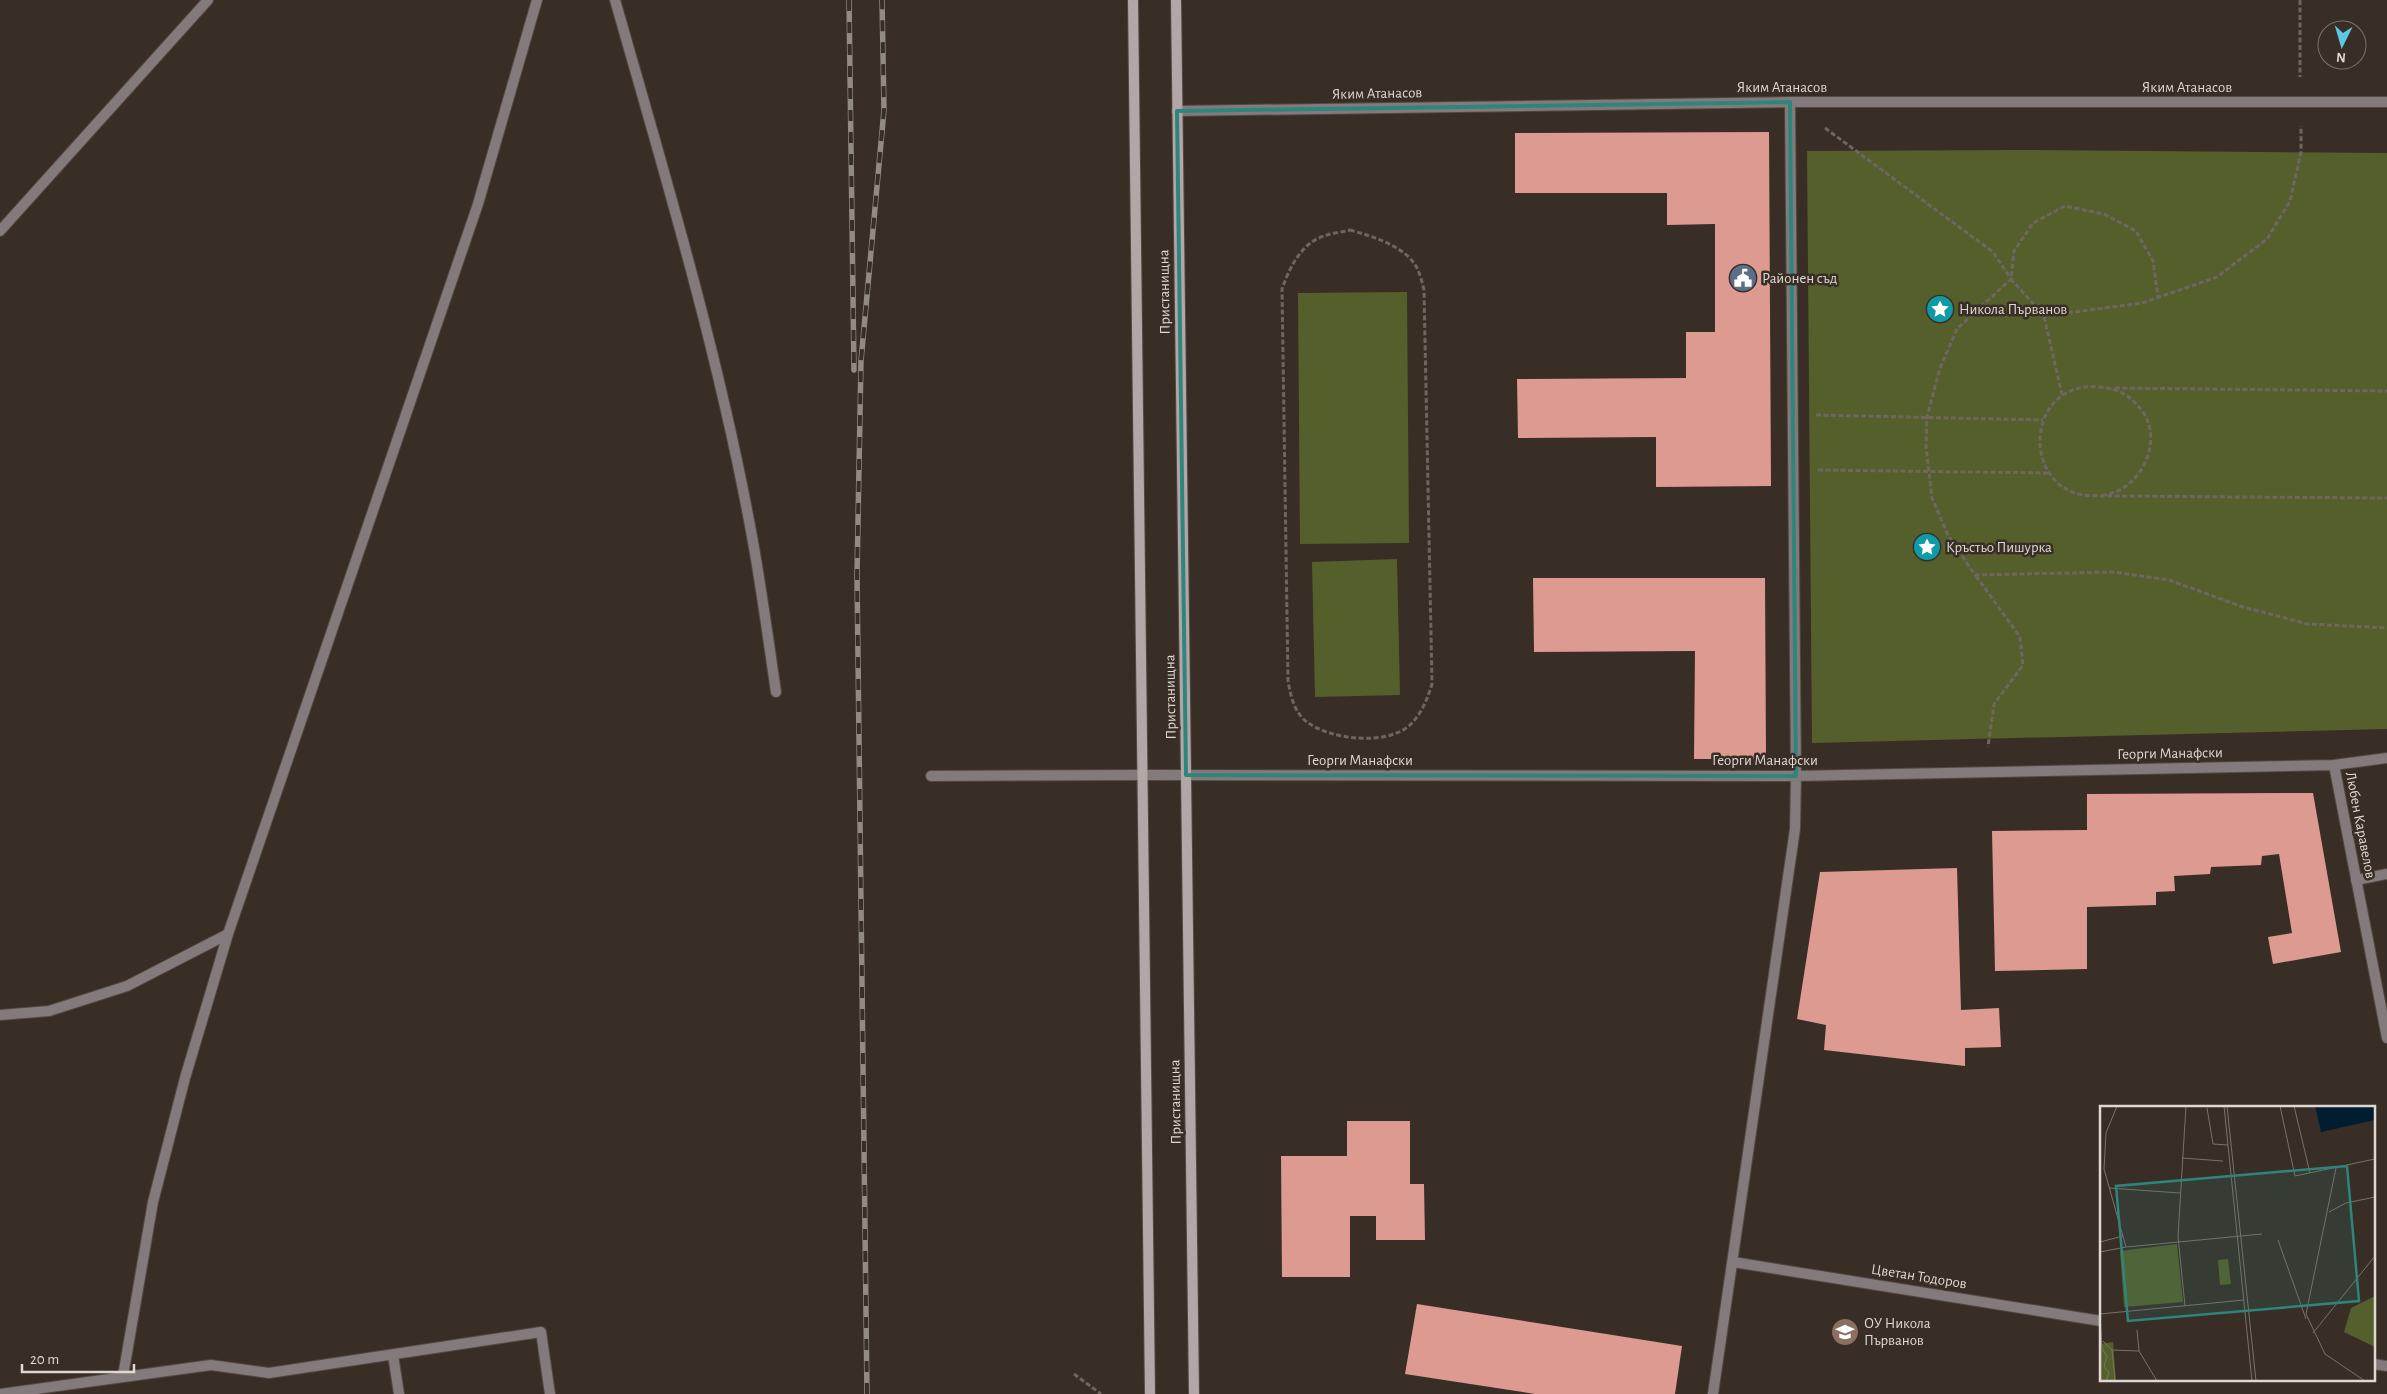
<svg xmlns="http://www.w3.org/2000/svg" width="2387" height="1394" viewBox="0 0 2387 1394" font-family="'Alegreya Sans',sans-serif">
	<rect width="100%" height="100%" fill="#382e26"/>
	<path fill="#555f2c" d="M2020 150 2387 153V729L1812 743 1807 151Z
		M1407 292 1409 543 1300 544 1298 293Z
		M1397 559 1400 695 1315 697 1312 562Z"/>
	<path fill="#dd9a91" d="M1769 132 1771 486 1656 487V437L1518 438 1517 379 1686 378V332H1715V224L1667 225V193H1515V133Z
		M1533 578H1765L1766 759H1694L1695 651 1534 652Z
		M2313 793 2341 952 2273 964 2268 937 2292 933 2279 854 2262 856 2261 865 2211 867 2210 874 2174 876 2175 891 2156 892V905L2087 907V969L1995 971 1992 831 2087 830V794Z
		M1957 868 1961 1010 1999 1008 2001 1047 1965 1048V1066L1824 1050 1826 1025 1797 1019 1820 872Z
		M1347 1121H1410V1184H1424L1425 1240H1376V1216H1350V1277H1282L1281 1156H1347Z
		M1417 1304 1682 1346 1675 1394H1535L1405 1374Z"/>
	<g fill="none" stroke-linecap="round" stroke-linejoin="round">
		<g stroke="#534942" stroke-width="12">
			<path id="lane" d="M615 0C665 175 718 352 751 531 761 584 768 638 776 692
				M0 231 208 0
				M931 776 1143 775
				M2356 880 2387 874
				M0 1015 49 1011 127 986 228 934
				M393 1355 399 1394
				M0 1394 211 1365 269 1373 541 1332 550 1394"/>
		</g>
		<g stroke="#534942" stroke-width="12">
			<path id="street" d="M1177 111 1790 102H2387
				M2334 765 2387 1038
				M1143 775 1796 776 2334 765 2387 758
				M1733 1262 2101 1321
				M2373 1364 2387 1366
				M123 1376 153 1202 185 1078 228 934 478 204 537 0
				M1713 1394 1795 829 1796 776 1790 102"/>
		</g>
		<g stroke="#534942" stroke-width="12">
			<path id="secondary" d="M1133 0 1150 1394
				M1176 0 1194 1394"/>
		</g>
		<path stroke="#6f665f" stroke-width="3" stroke-dasharray="5 2.5" stroke-linecap="butt" d="M2300 0V77
			M1825 128 1993 252 2011 279 1957 329 1940 368 1927 417 1926 446 1932 498 1948 535 1975 575 2113 572 2169 580 2243 607 2308 624 2387 628
			M1350 230C1371 236 1406 246 1417 268 1420 274 1422 282 1424 290L1432 684C1427 700 1422 713 1410 725 1387 746 1331 740 1307 722 1294 712 1291 697 1288 681L1282 289C1289 269 1301 243 1324 236 1332 233 1342 232 1350 230Z
			M2044 316 2011 279 2014 251 2033 223 2065 206 2104 214 2136 231 2153 261 2158 297
			M2115 388 2387 391
			M2062 395 2044 316 2142 303 2217 277 2267 239 2290 201 2301 152V126
			M1816 415 2043 420
			M1818 470 2050 473
			M2102 496C2109 493 2118 492 2123 488 2147 473 2160 437 2143 412 2132 397 2119 388 2099 387 2028 380 2019 483 2083 495 2089 496 2096 495 2102 496L2387 498
			M1976 576 2020 637 2023 665 1994 704 1988 747
			M1074 1374 1101 1394"/>
		<use href="#lane" stroke="#837b7b" stroke-width="10"/>
		<use href="#street" stroke="#837b7b" stroke-width="10"/>
		<use href="#secondary" stroke="#b2a6a6" stroke-width="10"/>
		<g stroke="#928b84" stroke-width="5.5">
			<path id="rail" d="M849 0 854 370
				M867 1394 857 575 861 361 884 110 882 0"/>
		</g>
		<use href="#rail" stroke="#382e26" stroke-width="4" stroke-dasharray="11" stroke-linecap="butt"/>
	</g>
	<path fill="none" stroke="#2e857d" stroke-width="4" stroke-linejoin="round" d="M1790 102 1796 776 1186 775 1177 111Z"/>
	<defs>
		<g id="civic-disc" transform="scale(1.4375)"><circle r="9.5" fill="#5c6f8a" stroke="#382e26"/><path d="M-.6-6.5H3V-4.5H.6V-3L4-1V1h2V6H-6V1h2V-1L-.6-3ZM-1.2 2.5V6h2.4V2.5Z" fill="#fff"/></g>
		<g id="sight-disc" transform="scale(1.4375)"><circle r="9.5" fill="#0f9aa8" stroke="#382e26"/><path d="M0-6L1.8-2.2L6-1.7L2.9 1.2L3.7 5.4L0 3.3L-3.7 5.4L-2.9 1.2L-6-1.7L-1.8-2.2Z" fill="#fff"/></g>
		<g id="school-disc" transform="scale(1.4375)"><circle r="9.5" fill="#8d6e63" stroke="#382e26"/><path d="M0-5L7-2L0 1L-7-2ZM-4 1L0 2.5L4 1V4Q0 6-4 4Z" fill="#fff"/></g>
	</defs>
	<g fill-rule="evenodd">
		<use href="#civic-disc" x="1743" y="278"/>
		<use href="#sight-disc" x="1940" y="309"/>
		<use href="#sight-disc" x="1927" y="547"/>
		<use href="#school-disc" x="1845" y="1332"/>
	</g>
	<g text-anchor="middle" stroke-width="5" stroke-linejoin="round" paint-order="stroke">
		<g font-size="15" fill="#ded8d3" stroke="#382e26">
			<text x="1782" y="92">Яким Атанасов</text>
			<text x="2187" y="92">Яким Атанасов</text>
			<text transform="translate(1377 93) rotate(-1)" y="5">Яким Атанасов</text>
			<text transform="translate(1164 292) rotate(-91)" y="5">Пристанищна</text>
			<text transform="translate(1170 697) rotate(-91)" y="5">Пристанищна</text>
			<text transform="translate(2170 753) rotate(-1)" y="5">Георги Манафски</text>
			<text x="1360" y="765">Георги Манафски</text>
			<text x="1765" y="765">Георги Манафски</text>
			<text transform="translate(2361 825) rotate(79)" y="5">Любен Каравелов</text>
			<text transform="translate(1175 1102) rotate(-91)" y="5">Пристанищна</text>
			<text transform="translate(1919 1276) rotate(9)" y="5">Цветан Тодоров</text>
		</g>
		<g font-size="15" fill="#ded8d3" stroke="#382e26" text-anchor="start">
			<text x="1762" y="283">Районен съд</text>
			<text x="1959" y="314">Никола Първанов</text>
			<text x="1946" y="552">Кръстьо Пишурка</text>
			<text x="1864" y="1328">ОУ Никола<tspan x="1864" dy="17">Първанов</tspan></text>
		</g>
	</g>
	<g transform="translate(2100 1106)">
		<rect width="275" height="275" fill="#382e26"/>
		<path d="M77 138 83 196 24 201 20 145ZM128 153 131 178 120 179 118 154ZM275 190V241L244 226 251 202ZM13 236 16 275H0V238Z" fill="#555f2c"/>
		<path d="M215 0H275V14L221 26Z" fill="#001e2f"/>
		<path fill="none" stroke="#7a726b" stroke-width="1" d="M17 0 6 27 4 63 26 141M124 0 152 275M127 0 156 275M180 0 195 70 275 53M194 0 210 67M107 2 113 38 128 39M82 52 123 55M236 62 206 208 225 248 265 275M9 82 80 87M229 106 246 97 275 91M178 134 206 213M0 136 23 130M0 146 26 141 162 128M85 200 78 130 86 0M0 208 144 194M0 208 2 242 7 251 4 260 9 267 6 275M37 224 39 245 57 275M213 227 275 150M3 235 12 244 15 275M12 244 39 245"/>
		<path fill="#2e857d" fill-opacity="0.15" stroke="#2e857d" stroke-width="2.5" d="M247 60 259 195 28 215 16 80Z"/>
		<rect width="275" height="275" fill="none" stroke="#ded8d3" stroke-width="2.5"/>
	</g>
	<g transform="translate(2342 45) rotate(185)"><circle r="24" fill="#382e26" stroke="#7a726b"/>
	<path d="M0-4L9 19L0 12L-9 19Z" fill="#59c8e4"/>
	<text y="-8" font-size="14" font-weight="bold" text-anchor="middle" fill="#ded8d3">N</text>
	</g>
	<path d="M22 1364v8h112v-8" fill="none" stroke="#ded8d3" stroke-width="2.5"/>
	<text x="30" y="1364" font-size="15" fill="#ded8d3" stroke="#382e26" stroke-width="4" paint-order="stroke">20 m</text>
</svg>
